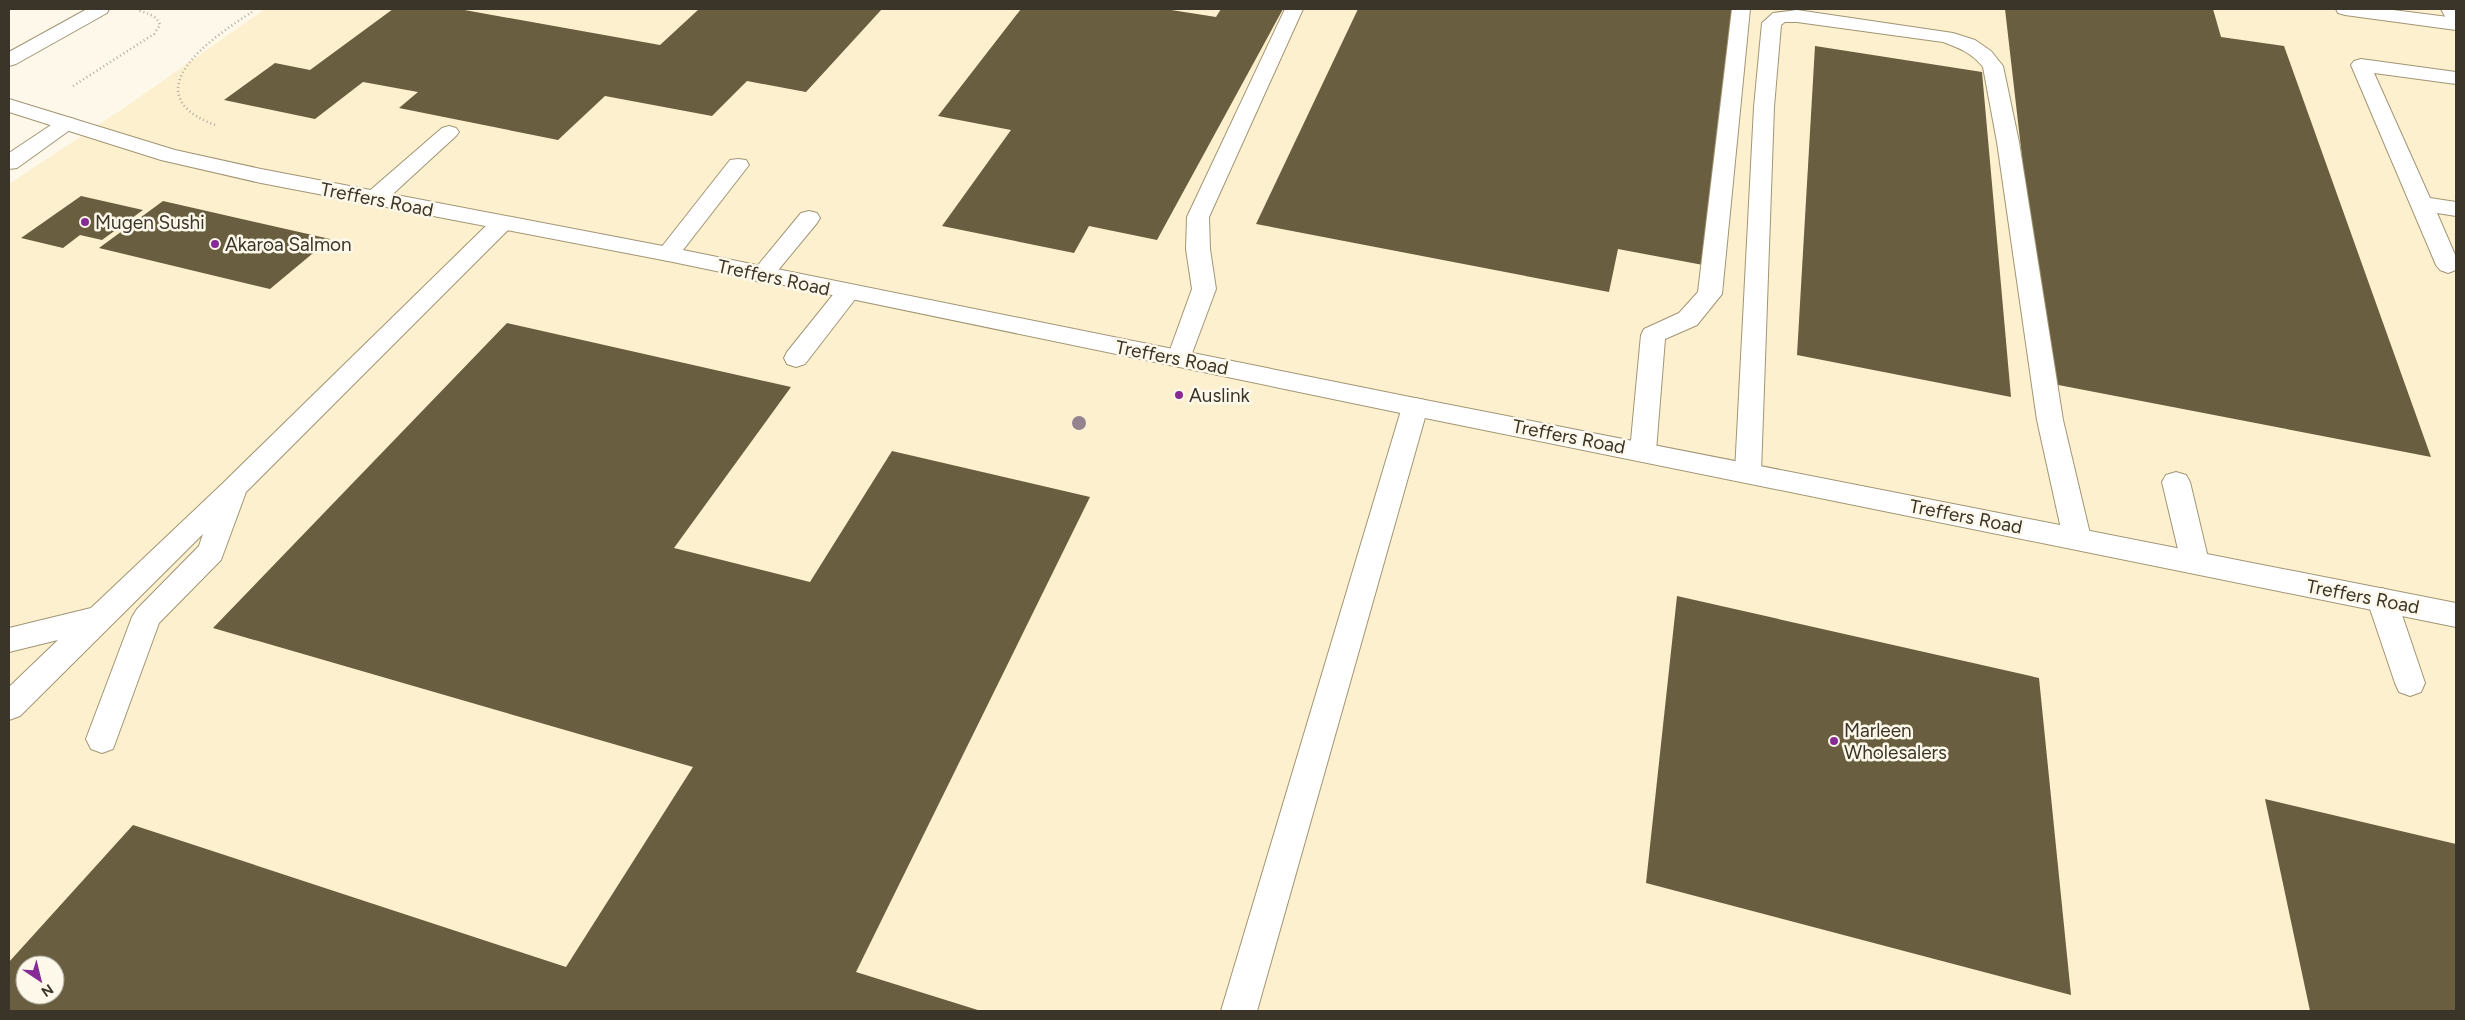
<svg xmlns="http://www.w3.org/2000/svg" width="2465" height="1020" viewBox="0 0 2465 1020" font-family="Figtree,sans-serif">
	<rect width="100%" height="100%" fill="#fdf8ea"/>
	<path fill="#fcf0ce" fill-rule="evenodd" d="M265 9H2456V1011H9V184L127 106ZM25 965H55V995H25Z"/>
	<path fill="#695e3f" fill-rule="evenodd" d="M393 9H459L660 45 699 9H882L806 92 747 81 712 116 605 96 558 140 399 108 418 92 363 82 315 119 224 100 275 63 310 70Z
		M1021 9H1165L1216 17 1221 9H1283L1157 240 1089 226 1074 253 942 226 1011 130 938 116Z
		M1358 9H1737L1703 265 1618 249 1609 292 1256 224Z
		M2005 9H2213L2221 37 2284 46 2431 457 2048 383Z
		M1815 46 1982 72 2011 397 1797 355Z
		M81 196 143 210 102 240 80 235 63 248 21 238Z
		M163 201 330 239 270 289 99 248Z
		M507 323 791 387 674 548 810 582 892 451 1090 497 856 972 981 1011H9V962L133 825 566 967 693 767 213 628ZM25 965H55V995H25Z
		M1677 596 2039 678 2071 995 1646 883Z
		M2265 799 2456 844V1011H2310Z"/>
	<g fill="none" stroke-linecap="round" stroke-linejoin="round">
		<g stroke="#a19574" stroke-width="2">
			<path id="service" d="M1285 9H1303L1209 217 1210 249 1216 289 1188 364 1179 367 1170 364 1167 358 1192 289 1186 249 1187 217Z
				M1732 9H1750L1722 294 1697 325 1665 339 1656 451 1652 458 1643 461 1634 458 1630 451 1641 335 1644 329 1679 313 1698 292Z
				M2336 9H2385L2456 18V30L2345 15 2338 13Z
				M1797 10 1953 33 1975 40 1991 51 2003 66 2019 142 2063 420 2091 538 2087 546 2077 549 2067 546 2063 538 2037 420 1997 142 1983 67C1972 53 1959 48 1943 42L1797 22H1785L1781 25 1774 107 1761 472 1757 479 1748 482 1739 479 1735 472 1754 107 1762 23 1773 13Z
				M2361 59 2456 72V84L2374 73 2430 198 2456 202V216L2437 213 2456 257V270L2448 273 2440 270 2436 265 2351 65 2354 61Z
				M67 117 74 119 77 123 74 127 17 168 9 169V153L60 119Z
				M449 126 456 128 459 132 456 136 383 203 375 205 367 203 364 198 367 193 442 128Z
				M738 159 746 160 749 165 676 259 668 261 660 259 656 254 660 249 730 160Z
				M809 211 817 213 820 218 817 223 770 280 762 283 754 280 750 275 754 270 801 213Z
				M502 216 510 218 513 223 510 228 246 492 221 560 159 623 113 749 102 753 91 749 86 739 132 617 137 609 199 546 203 534 20 716 9 720V687L58 640 9 652V628L91 608 222 484 494 218Z
				M848 284 856 286 860 292 856 298 805 364 796 367 787 364 784 358 787 352 840 286Z
				M1415 398 1424 400 1428 407 1257 1011H1221L1402 407 1406 400Z
				M2176 472 2186 475 2190 482 2209 562 2205 570 2195 573 2185 570 2181 562 2162 482 2166 475Z
				M2382 588 2392 592 2397 600 2425 683 2421 692 2410 696 2399 692 2395 683 2367 600 2372 592Z"/>
		</g>
		<g stroke="#a19574" stroke-width="2">
			<path id="minor" d="M2441 9H2456V26L2449 24Z"/>
		</g>
		<g stroke="#a19574" stroke-width="2">
			<path id="tertiary" d="M9 99 175 150 261 169 668 247 1415 398 2456 603V627L1415 416 668 261 261 183 161 160 9 112Z"/>
		</g>
		<g stroke="#a19574" stroke-width="2">
			<path id="secondary" d="M87 9H109L107 13 16 64 9 66V52Z"/>
		</g>
		<path stroke="#afaa9c" stroke-width="2.5" stroke-dasharray="1 3" stroke-linecap="butt" d="M73 86 154 34 160 25C157 15 146 13 137 10
			M215 125C130 93 213 37 252 12"/>
		<use href="#service" fill="#fff" fill-rule="evenodd"/>
		<use href="#minor" fill="#fff" fill-rule="evenodd"/>
		<use href="#tertiary" fill="#fff" fill-rule="evenodd"/>
		<use href="#secondary" fill="#fff" fill-rule="evenodd"/>
	</g>
	<circle fill="#95828f" cx="1079" cy="423" r="7"/>
	<g fill="#872a95" stroke="#fdf8ea" stroke-width="2">
		<circle cx="85" cy="222" r="5"/>
		<circle cx="215" cy="244" r="5"/>
		<circle cx="1179" cy="395" r="5"/>
		<circle cx="1834" cy="741" r="5"/>
	</g>
	<g text-anchor="middle" stroke-width="5" stroke-linejoin="round" paint-order="stroke">
		<g font-size="19" fill="#3a3528" stroke="#fdf8ea">
			<text transform="translate(377 199) rotate(11)" y="7">Treffers Road</text>
			<text transform="translate(774 277) rotate(12)" y="7">Treffers Road</text>
			<text transform="translate(1172 357) rotate(11)" y="7">Treffers Road</text>
			<text transform="translate(1569 436) rotate(11)" y="7">Treffers Road</text>
			<text transform="translate(1966 516) rotate(11)" y="7">Treffers Road</text>
			<text transform="translate(2363 596) rotate(11)" y="7">Treffers Road</text>
		</g>
		<g font-size="19" fill="#3a3528" stroke="#fdf8ea" text-anchor="start">
			<text x="95" y="229">Mugen Sushi</text>
			<text x="225" y="251">Akaroa Salmon</text>
			<text x="1189" y="402">Auslink</text>
			<text x="1844" y="737">Marleen<tspan x="1844" dy="22">Wholesalers</tspan></text>
		</g>
	</g>
	<rect width="2465" height="1020" fill="none" stroke="#3a3528" stroke-width="20"/>
	<g transform="translate(40 980) rotate(145)"><circle r="24" fill="#fdf8ea" stroke="#afaa9c"/>
	<path d="M0-4L9 19L0 12L-9 19Z" fill="#872a95"/>
	<text y="-8" font-size="14" font-weight="bold" text-anchor="middle" fill="#3a3528">N</text>
	</g>
</svg>
